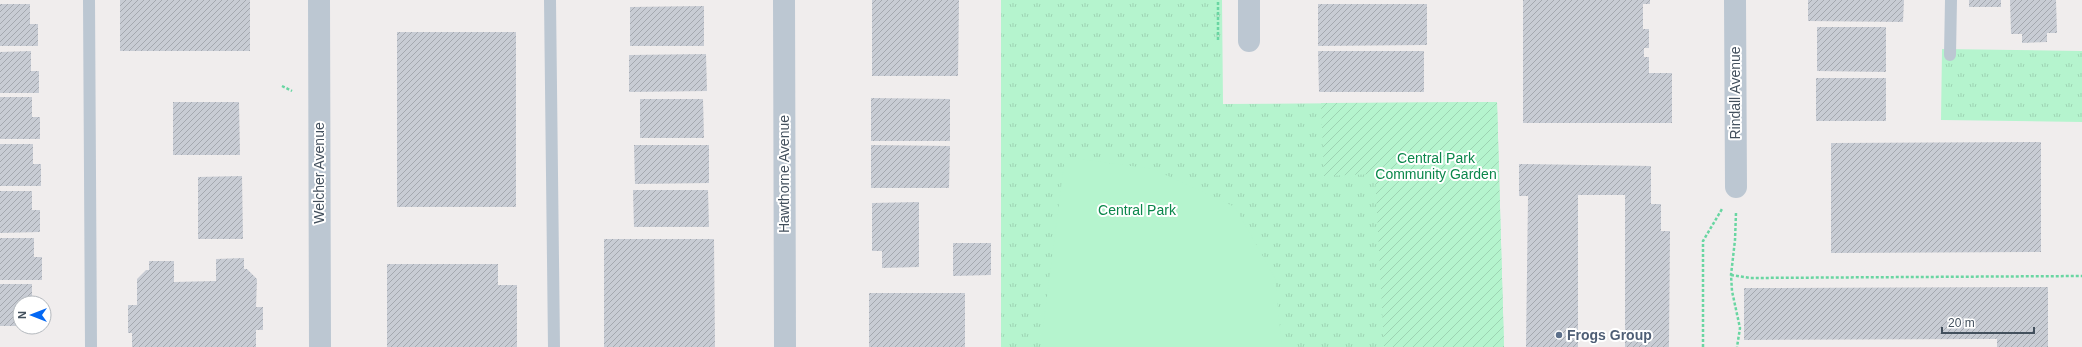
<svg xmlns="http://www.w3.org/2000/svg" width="2082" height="347" viewBox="0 0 2082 347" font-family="Helvetica,sans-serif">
	<defs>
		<pattern id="grass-tufts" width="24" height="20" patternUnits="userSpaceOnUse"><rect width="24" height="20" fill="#b5f4ce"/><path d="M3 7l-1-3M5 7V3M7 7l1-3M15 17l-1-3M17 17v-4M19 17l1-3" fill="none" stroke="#9dd3b3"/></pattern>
		<pattern id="garden-furrows" width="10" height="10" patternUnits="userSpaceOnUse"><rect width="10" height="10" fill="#b5f4ce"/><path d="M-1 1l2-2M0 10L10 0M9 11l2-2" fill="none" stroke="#9dd3b3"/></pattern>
		<pattern id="building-hatch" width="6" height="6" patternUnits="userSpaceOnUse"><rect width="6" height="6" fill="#c8ccd4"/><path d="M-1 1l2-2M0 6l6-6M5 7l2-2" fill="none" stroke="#a4a8af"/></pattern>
	</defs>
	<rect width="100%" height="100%" fill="#f0eded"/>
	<path fill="url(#grass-tufts)" d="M1001 0H1222L1223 104 1497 102 1504 347H1001Z
		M1942 49 2082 51V122L1941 120Z"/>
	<path fill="url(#garden-furrows)" d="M1497 102 1504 347H1384L1375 174 1324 176 1321 103Z"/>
	<path fill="#b5f4ce" d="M1065 157 1153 169 1235 207 1275 278 1282 347H1043V327Z"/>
	<path fill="url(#building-hatch)" d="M120 0H250V51H120Z
		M872 0H959L958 76H872Z
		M1523 0H1650V4H1643V29H1649V48H1644V57H1649V73H1672V123H1523Z
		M1808 0H1904L1903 22 1808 21Z
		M1969 0H2001V7H1969Z
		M2010 0H2056L2057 33H2047V42L2022 43V34H2011Z
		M0 4H30V24H38V46H0Z
		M1318 4H1427V45L1318 46Z
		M704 6V46H630V7Z
		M1817 27H1886V72L1817 71Z
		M397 32H516V207H397Z
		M31 51V71H39V93H0V52Z
		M1318 51H1424V92H1319Z
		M706 54 707 91 629 92V55Z
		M1816 78H1886V121H1816Z
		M0 97H32V117H40V139H0Z
		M871 98 950 99V141H871Z
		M640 99H703L704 138H640Z
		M173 102H239L240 155H173Z
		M2041 142V252L1831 253V143Z
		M0 144H33V164H41V186H0Z
		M634 145H709V183L635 184Z
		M871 145 950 146 949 188H871Z
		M1519 164 1651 166V204H1661V231H1670L1669 347H1625V195H1578V347H1526L1528 196H1519Z
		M242 176 243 239H198V177Z
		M633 190H708L709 227H634Z
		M0 191H32V210H40V232L0 233Z
		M919 202V267L882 268V251H872V203Z
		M0 238H34V257H42V280H0Z
		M604 239H714L715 347H604Z
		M953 243H991V275L953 276Z
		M244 258V269H247L257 279 256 307H263V330H256V347H132V333H128V305H137V279L146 270H149V261H174V282L216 281V259Z
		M387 264H498V285H517V347H387Z
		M0 284H32V303H20V326H0Z
		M2048 287V347H1997V339L1744 340V288Z
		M869 293H965V347H869Z"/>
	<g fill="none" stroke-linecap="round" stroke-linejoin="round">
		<path stroke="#69d6a2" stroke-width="2.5" stroke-dasharray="3 2" stroke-linecap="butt" d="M1218 2V41
			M282 86 292 91
			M1736 213 1735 240 1731 275 1732 291 1740 328 1737 347
			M1731 275 1750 278 2082 276
			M1703 347V241L1722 209"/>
		<path stroke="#bcc7d2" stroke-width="12" d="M89 0 91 347
			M550 0 554 347
			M1950 55 1951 0"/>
		<path stroke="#bcc7d2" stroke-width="22" d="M319 0 320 347
			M784 0 785 347
			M1735 0 1736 187
			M1249 41V0"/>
	</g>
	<circle fill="#5c6f8a" stroke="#fff" stroke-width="1.5" cx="1559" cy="335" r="4"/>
	<g text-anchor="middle" stroke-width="4" stroke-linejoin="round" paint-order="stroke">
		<g font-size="14" fill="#43505d" stroke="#fff">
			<text transform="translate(1735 93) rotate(-90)" y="5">Rindall Avenue</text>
			<text transform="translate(319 173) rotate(-90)" y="5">Welcher Avenue</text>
			<text transform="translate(784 174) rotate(-90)" y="5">Hawthorne Avenue</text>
		</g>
		<g font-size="14" fill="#0b874b" stroke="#fff">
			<text x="1436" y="163">Central Park<tspan x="1436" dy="16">Community Garden</tspan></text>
			<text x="1137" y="215">Central Park</text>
		</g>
		<g font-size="14" font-weight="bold" fill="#4e5e75" stroke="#fff" text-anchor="start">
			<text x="1567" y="340">Frogs Group</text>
		</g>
	</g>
	<g transform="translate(32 315) rotate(270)"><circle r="19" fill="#ffffff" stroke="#b4b9be"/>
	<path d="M0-3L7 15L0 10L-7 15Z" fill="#0368f4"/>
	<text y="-6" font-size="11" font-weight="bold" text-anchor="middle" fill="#43505d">N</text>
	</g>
	<path d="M1942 327v6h92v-6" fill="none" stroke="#43505d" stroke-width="2"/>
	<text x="1948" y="327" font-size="12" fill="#43505d" stroke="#ffffff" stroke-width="3" paint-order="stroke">20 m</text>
</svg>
